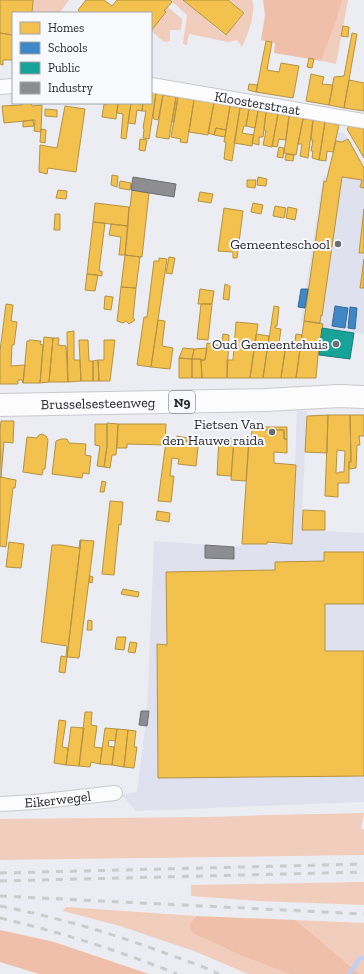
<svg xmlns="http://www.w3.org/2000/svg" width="364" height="974" viewBox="0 0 364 974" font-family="'Zilla Slab',serif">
	<rect width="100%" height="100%" fill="#ecedf2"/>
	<path fill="#dfe2ee" d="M338 132 344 133 364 169V334L322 328 301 321 323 176 327 177Z
		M297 411H307L301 530 364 533V802L136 811 121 794 137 792 147 712 154 541 240 547 242 544H292Z"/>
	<path fill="#f1cdbd" d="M33 0H69L61 11V13H32Z
		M170 0H183L225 36 245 13 229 0H252C257 11 247 37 242 47L237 40 228 42 189 34 187 45 183 44 187 15Z
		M342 0H348L336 64 322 61 323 56 336 22Z
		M168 7 182 19 181 30H170V41L166 42 163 41 151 31 166 13 165 11Z
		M364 813 361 829H364V855L0 860V819L207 817 268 815Z
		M364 882V905L258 901 191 896V885Z
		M66 907 196 916 189 925 192 933 242 956 289 974H248L194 951 120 926 63 911Z
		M295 920 364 923V974H359L321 941Z"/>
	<path fill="#efbfa9" d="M263 0H342L336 22 323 56 322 61 274 53 275 43 261 40 265 15Z
		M196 916 295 920 321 941 359 974H289L242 956 192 933 189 925Z
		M0 930 54 942 149 974H39L0 962Z"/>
	<path fill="#f2c14e" stroke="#b59344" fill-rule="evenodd" d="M0 0H33L32 13H13V35L0 33Z
		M86 0H104L112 6 117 0H170L172 2 164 11 166 12 151 31V13H81L78 10Z
		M183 0H228L244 13 226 35Z
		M343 26 349 27 348 37 341 36Z
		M0 33 13 35V60H3V65L0 64Z
		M352 33 357 34 344 108 329 105 334 77 344 76Z
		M266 41 272 42 267 70 279 72 281 63 299 66 293 98 256 92Z
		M309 58 314 59 312 68 307 67Z
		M311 74 324 77 322 84 333 85 329 105 306 101Z
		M349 80 364 83V111L344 108Z
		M249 84 258 85 256 92 248 90Z
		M151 93H156L149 139 143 138 144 129 143 128 146 111H142L143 103H151Z
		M156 93 158 94V93L177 96 176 97 163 95 158 120 154 119 153 117Z
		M163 95 176 97 169 139 156 137Z
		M176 97H178L174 122H172Z
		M178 97 194 100 187 143 180 142 181 139 171 137Z
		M194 100 214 103 208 135 189 132Z
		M22 103H31L32 106 42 105 41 132 34 131 35 120 4 123 2 106 22 105Z
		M107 103H118L116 119 102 117 104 104 107 105Z
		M118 103H131L126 139 121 138 123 114 117 113Z
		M131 103H143L142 111 137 110 135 124 128 123Z
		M214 103 230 106 226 130 216 128 214 135 208 133Z
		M65 106 85 109 76 172 48 168 47 174 39 172 40 145 57 148Z
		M230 106 240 108 232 161 224 159 226 142H224Z
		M240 108 249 109 246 126H244L242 133 254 135 252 146 234 143Z
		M45 109 57 110V117L45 116Z
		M249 109 258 111 255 128 246 126Z
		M258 111 266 112 263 137H259V145L252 143Z
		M266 112 278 114 272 147 263 145 266 131 264 130Z
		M278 114 289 116 286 140 279 139 277 147 272 146Z
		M289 116 303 118 296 155 284 153Z
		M303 119 313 120 308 158 300 156 302 144H298Z
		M33 120 34 126 23 127V121Z
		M313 120 325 122 319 160 312 158 313 151H311L313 140H311Z
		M325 122 339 125 333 152 327 151 326 161 319 160Z
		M349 126 364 129V158L347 129Z
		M216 128 226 130 225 137 214 135Z
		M41 129 46 130 45 143 40 142Z
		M140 139 147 140 145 151 139 150Z
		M348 139 364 168V188L360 187 362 180 342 177 322 316 321 315 320 323 304 321 324 181 326 182 336 141 342 142Z
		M279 147 284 148 283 158 277 157Z
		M286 154 294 155 293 161 285 160Z
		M112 175 118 176 117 187 111 185Z
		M258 177 267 179 266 186 257 185Z
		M247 180H256L255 188 247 187Z
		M120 181 131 183 130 190 119 188Z
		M58 190 67 191 66 199 56 198Z
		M132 190 149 193 142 257 125 255 129 207H130Z
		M200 192 213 194 211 203 198 201Z
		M95 203 129 207 128 226 93 222Z
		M253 203 263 205 261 214 251 212Z
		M275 206 286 208 284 218 273 216Z
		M288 207 297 209 295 220 286 218Z
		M224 208 243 211 237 258H233V252L218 251Z
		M364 209V253H359Z
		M55 214H60V230H54Z
		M93 222 105 223 99 271H102V276L87 274Z
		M111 224 128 226 125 255H119L121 237 109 235Z
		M125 255 140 257 136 288 121 287Z
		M169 257 175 258 172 274 166 273Z
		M159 258 167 259 151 367 137 365 144 317H147L154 261H159Z
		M364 259V288H360Z
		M87 274 98 275 95 291 85 290Z
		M225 284 230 286 229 300 223 299Z
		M121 287 136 288 133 318 135 320 129 324 126 321 123 323 117 321Z
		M200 289 214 291 212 304H198Z
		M105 296 113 297 111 310 104 309Z
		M6 304 13 305 11 321 17 322 14 345H12L11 366 25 365 23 383 22 380H18V384H0V351Z
		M201 304H212L208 340 197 339Z
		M274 306 279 307 277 326H275V328L281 329 279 343 286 344 281 378H263Z
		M158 320 165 321 162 346 173 348 170 369 151 367Z
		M304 321 323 324 318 356 316 378H296Z
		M236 322 258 324 250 378H227V360H233Z
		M74 331V360H80L81 381 68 382 67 332Z
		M223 334 229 335 227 378H202L201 360H205L207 343 221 346Z
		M256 334 269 336 263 378H250Z
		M296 334 302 335 296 378H281L286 344H287L286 350 291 351V349H294Z
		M44 337 53 338 49 382 40 383Z
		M53 338H59L58 345 66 346 68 382H49Z
		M29 340 41 341 40 344 43 345 40 383H23L27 341H29Z
		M79 340H88L89 361H93V381H81Z
		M104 340H115L110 381H99L98 360H104Z
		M183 348 194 349 192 359 179 358Z
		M207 348 205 360H201V359H192L194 349Z
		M179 358 192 359V378H179Z
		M192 359H201L202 378H192Z
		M98 360 99 381H93V361Z
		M328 415H350L351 462H349V483H338V497L325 496ZM337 450 345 451 344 472H339V473H336Z
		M328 415 327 453 305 452 307 416Z
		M350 415H364V436H359L360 445H357L356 468 349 469V462H351Z
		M1 421H14L13 443 4 442 1 477 0 431Z
		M107 423 118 424 116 455H112L110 468 104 467 107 446Z
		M95 424H107V446L104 467 97 466 100 446 95 445Z
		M118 424H166L165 445 127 444V448H117Z
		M252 427H287V439H284V430H252Z
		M252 430H284V439H287V453L274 452V463L296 465 292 544 267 542V544H242L249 440H251Z
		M42 434 46 436 48 440 45 469H43L42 475 23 472 27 437 37 438 39 435Z
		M177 436 182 437V441H189V437L199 438 196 466 178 464 179 459 172 458 170 476H174L171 502 158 501 166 441H176Z
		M182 437 189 438V441H182Z
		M219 438 234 439 231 476 217 475Z
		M61 439H67L69 443 86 444 85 455 91 456 89 474 83 473 82 478 52 474 56 441Z
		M234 439 249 440 246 481 231 480Z
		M0 477 16 480 15 488H13L6 547 0 546Z
		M102 481 106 482 104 492H100Z
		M110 501 123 502 121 525 119 524 114 575 102 574Z
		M303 510 325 511V530H302Z
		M157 511 170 513 169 522 156 520Z
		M80 540H81L67 657 66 656 67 646 41 642 52 545H62L79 548Z
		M81 540 94 541 79 658 67 657Z
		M9 542 24 544 21 568 6 567Z
		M324 552H364V604H325V651H364V776L158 778 157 644 167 645 166 572 275 570V562L324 561Z
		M90 576 93 577 92 583 89 582Z
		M123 589 139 592 138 597 121 594Z
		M88 620 92 621V630H87Z
		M117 637H126L124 650 115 649Z
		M130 642 137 643 135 653 128 652Z
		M61 656 67 657 65 673 59 672Z
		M85 712H92L91 725 97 726 94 747 102 748 100 764 91 762 90 767 79 766Z
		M59 720 66 721 62 747 68 748 66 765 54 763Z
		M71 727 84 728 79 766 66 765Z
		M105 728 117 729 115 741 109 740 108 746 114 747 112 765 100 764Z
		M117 729 128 730 124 767 112 765Z
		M128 730 136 731 134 747H137L134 768 124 767Z"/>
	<path fill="#3f88c5" stroke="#386b97" d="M301 289H308L305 308 298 307Z
		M335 306 348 308 345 328 332 326Z
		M350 307 357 308 355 329 348 328Z"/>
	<path fill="#17a398" stroke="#1c7e78" d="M322 328 354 333 350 359 319 355Z"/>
	<path fill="#8d8d92" stroke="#6e6f73" d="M133 177 176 184 174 197 131 190Z
		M205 545 234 547V559L205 558Z
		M141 711H149L147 726 139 725Z"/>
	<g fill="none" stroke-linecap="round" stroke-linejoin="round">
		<path stroke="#c4cef2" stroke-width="4.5" d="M349 974 360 958H364"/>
		<g stroke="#c8c9cd" stroke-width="16">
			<g id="minor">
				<path id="s1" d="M151 85 364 121"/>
				<path d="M0 87 13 86"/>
				<path id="s2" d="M0 804 35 802 115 793"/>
			</g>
		</g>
		<g stroke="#c8c9cd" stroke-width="24">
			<g id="primary">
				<path id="s3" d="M0 405 266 400 339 396 364 397"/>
			</g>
		</g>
		<use href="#minor" stroke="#fcfcfd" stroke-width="14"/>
		<use href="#primary" stroke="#fcfcfd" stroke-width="22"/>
		<path stroke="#cccccd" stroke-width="3" stroke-dasharray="7 7" stroke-linecap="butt" d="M0 873 364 864
			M0 881 364 872
			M0 896 364 914
			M0 906C55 917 109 932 162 952 181 959 200 965 219 974
			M0 918C60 932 120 951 177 974"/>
	</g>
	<g fill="#6c6d71" stroke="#f7f9fd" stroke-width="1.5">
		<circle cx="338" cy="244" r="4"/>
		<circle cx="336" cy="344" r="4"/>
		<circle cx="272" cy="432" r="4"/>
	</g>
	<g text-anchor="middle" stroke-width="4" stroke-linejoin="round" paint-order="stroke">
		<rect fill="#f7f9fd" stroke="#65676b" stroke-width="1" x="169" y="391" width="26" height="22" rx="3"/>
		<g font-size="13" font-weight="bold" fill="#27282c">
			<text x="182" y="407">N9</text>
		</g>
		<g font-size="14" fill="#27282c" stroke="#f7f9fd">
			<text dy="5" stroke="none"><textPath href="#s1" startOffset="108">Kloosterstraat</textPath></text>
			<text dy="5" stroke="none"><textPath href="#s3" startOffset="98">Brusselsesteenweg</textPath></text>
			<text dy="5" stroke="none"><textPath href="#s2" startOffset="58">Eikerwegel</textPath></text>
		</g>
		<g font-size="14" fill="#27282c" stroke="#f7f9fd" text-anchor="end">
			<text x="330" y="249">Gemeenteschool</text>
			<text x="328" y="349">Oud Gemeentehuis</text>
			<text x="264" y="429">Fietsen Van<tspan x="264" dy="16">den Hauwe raida</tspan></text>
		</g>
	</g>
	<rect x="12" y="12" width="140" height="92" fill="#f7f9fd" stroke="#a4a5a9"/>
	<rect x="20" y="22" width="20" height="12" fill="#f2c14e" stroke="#a4a5a9"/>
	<text x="48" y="32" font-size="12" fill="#27282c">Homes</text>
	<rect x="20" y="42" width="20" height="12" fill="#3f88c5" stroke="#a4a5a9"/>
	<text x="48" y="52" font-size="12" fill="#27282c">Schools</text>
	<rect x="20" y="62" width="20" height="12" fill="#17a398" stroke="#a4a5a9"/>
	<text x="48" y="72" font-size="12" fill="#27282c">Public</text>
	<rect x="20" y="82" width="20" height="12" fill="#8d8d92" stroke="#a4a5a9"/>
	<text x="48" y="92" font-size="12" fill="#27282c">Industry</text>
</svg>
